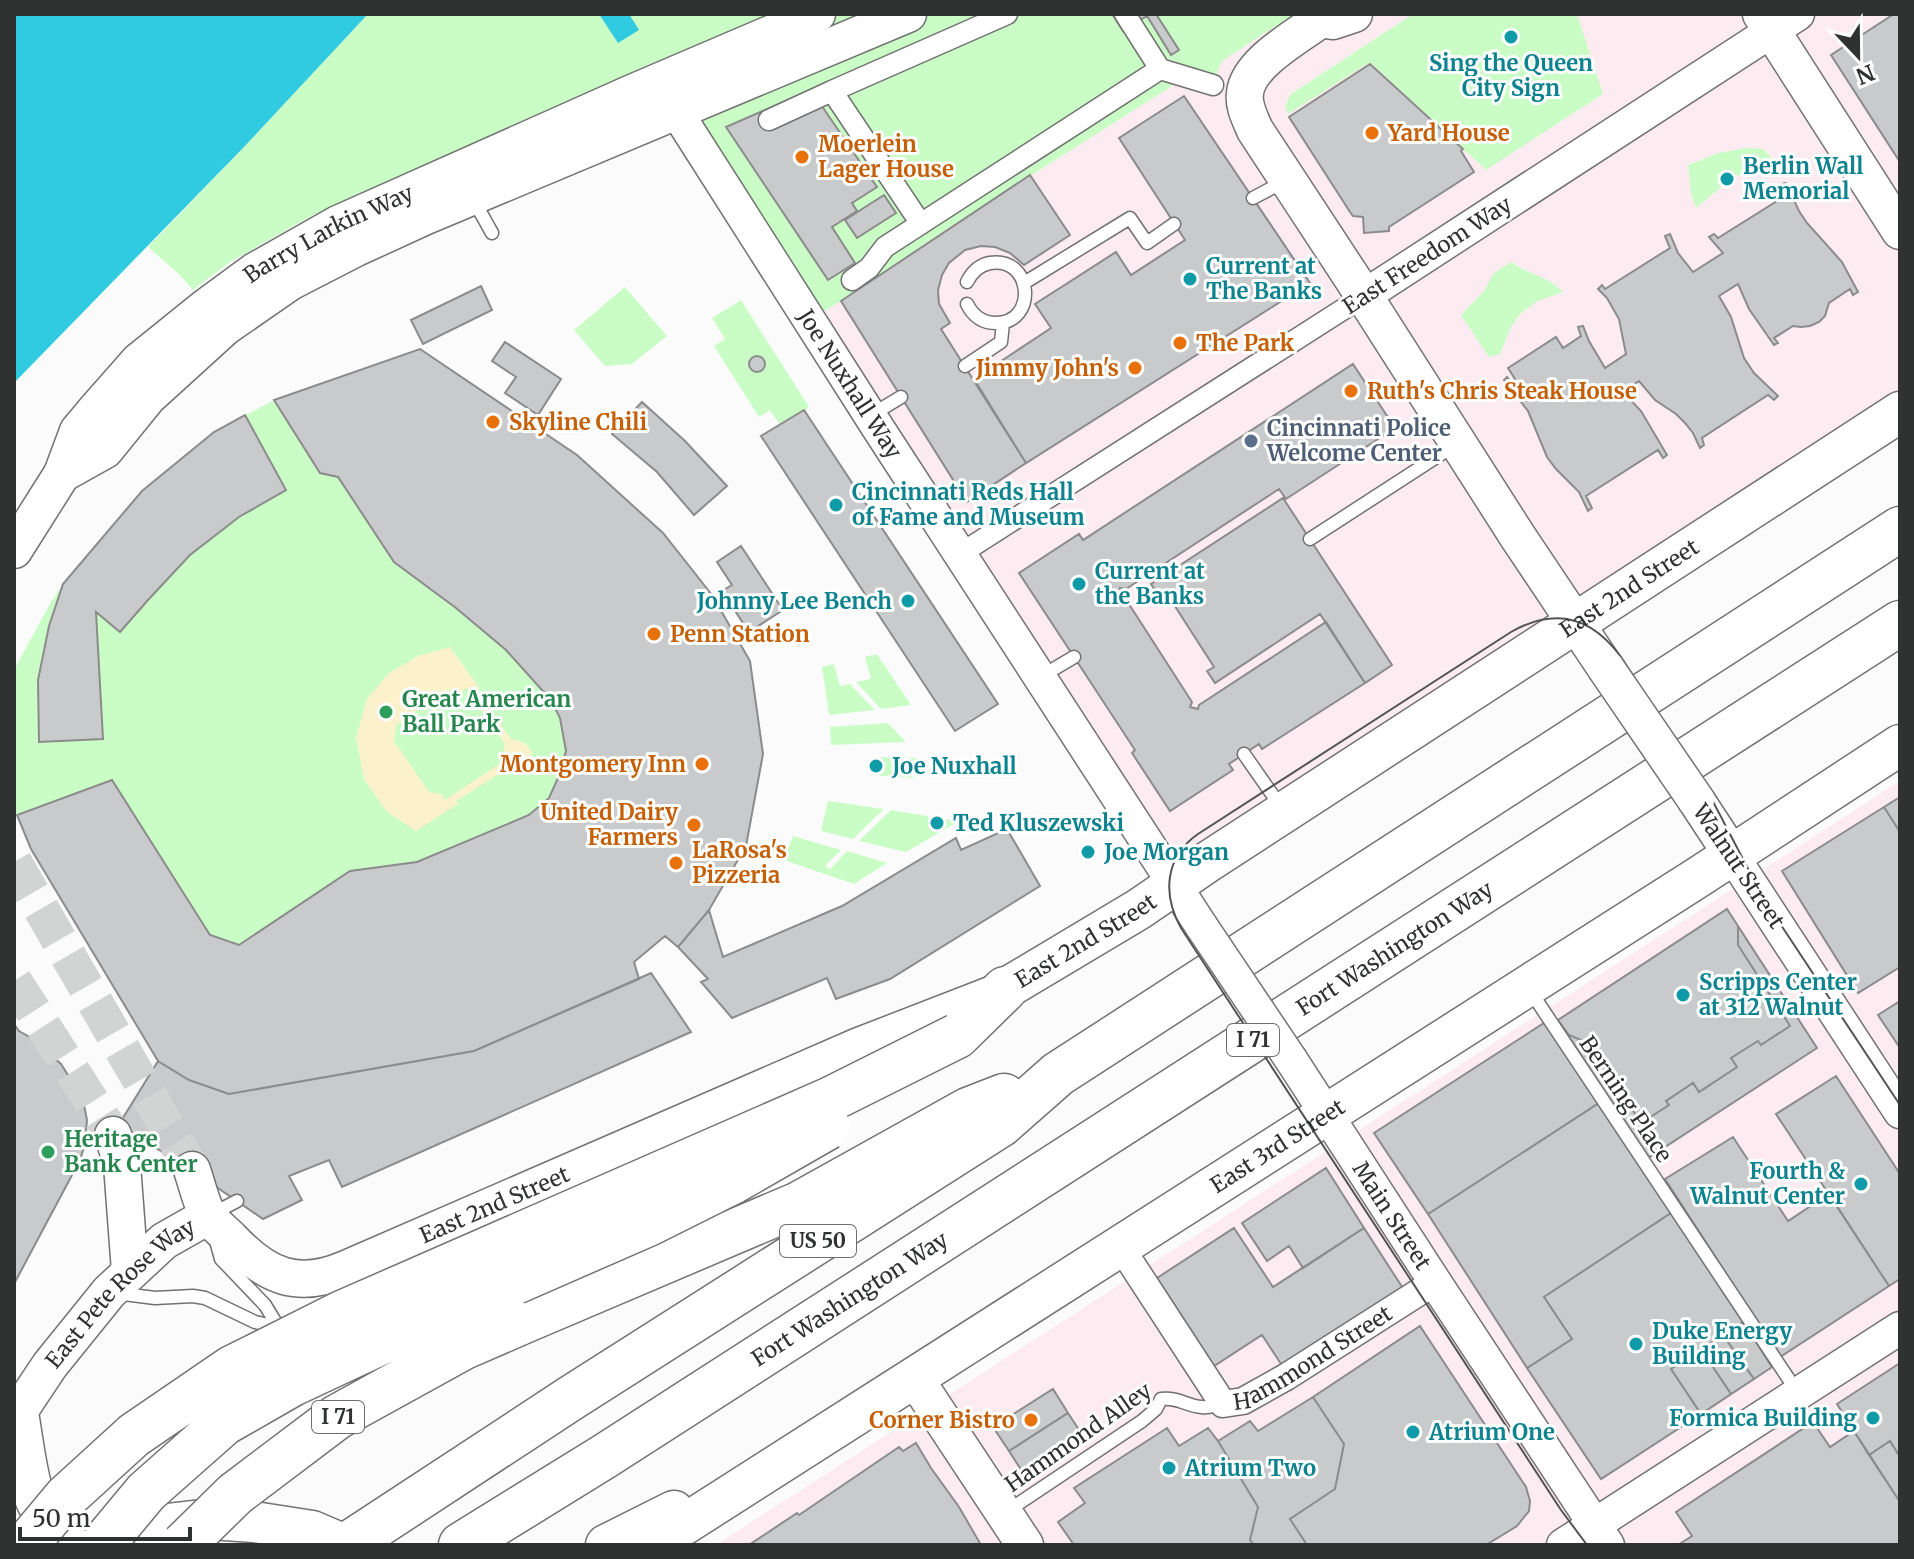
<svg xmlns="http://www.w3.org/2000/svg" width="1914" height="1559" viewBox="0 0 1914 1559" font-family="Merriweather,serif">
	<rect width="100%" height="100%" fill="#fbfbfc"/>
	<path fill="#fcecf1" d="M908 14H1900V412L1174 885 739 209Z
		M1900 781V1545H716Z"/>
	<path fill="#cafdc6" d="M368 14H1294L1222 61 1216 75 1192 91 1183 79 942 232 841 301 810 320 676 111 653 63 311 216 230 262 193 290 180 275 148 247 244 147Z
		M1413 14H1577L1603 94 1486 170 1370 62 1288 114 1285 106 1291 94Z
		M1746 148 1764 149 1777 166 1762 172 1734 176 1696 208 1691 193 1688 165 1719 153Z
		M1511 262C1527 274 1548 276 1563 292L1538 301 1521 313 1511 327 1500 354 1489 357 1461 315 1484 291 1494 273Z
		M625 287 667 336 632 364 605 366 574 330Z
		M741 300 809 407 780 425 770 410 759 417 714 346 725 339 712 318Z
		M420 349 577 455 663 533 712 595 750 661 763 754 746 846 709 910 678 947 665 936 635 962 639 979 158 1061 31 849 14 808 15 668 51 602 63 584 142 491 214 432 274 400Z
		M877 654 911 705 881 709 856 682 871 679 865 657Z
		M834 664 840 686 850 684 875 710 829 715 822 667Z
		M888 723 906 742 831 745 830 727Z
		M871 757 918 758 910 768 913 778 871 775 880 770 881 766Z
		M828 801 884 809 853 839 821 831Z
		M891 810 928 816 929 823 934 828 943 827 945 819 959 821 906 852 859 841Z
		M793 836 841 850 825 866 830 869 847 851 887 863 854 884 769 855 772 845 788 849Z"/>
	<path fill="#fbf2cc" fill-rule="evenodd" d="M450 647 480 689 477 692 511 739 525 743 532 752 531 761 525 770 513 774 505 770 456 801 458 804 416 831 387 812 364 779 356 738 367 699 389 673 418 656ZM467 688 505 744 501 763 445 800 441 794 429 792 394 741 396 725 448 690 459 693Z"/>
	<path fill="#30cae1" d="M14 14H368L244 147 14 383Z
		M599 14H629L639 30 618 43Z"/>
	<path fill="#c9cacb" stroke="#8b8b8c" stroke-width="2" d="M1112 14H1156L1179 50 1171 55 1147 16 1123 31Z
		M1894 14H1900V162L1831 55Z
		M1370 64 1463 149 1461 151 1474 172 1389 227V231L1364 233 1363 217 1353 216 1350 212 1289 117Z
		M811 90 877 187 852 203 857 211 832 227 855 263 828 280 726 127Z
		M1184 96 1310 283 1026 463 974 379 1051 328 1035 304 1116 252 1131 275 1185 240 1119 138Z
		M1030 175 1070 235 1024 265 1010 253 995 247 981 246 965 250 949 263 942 275 938 290 939 304 950 323 941 329 1026 463 967 502 841 301Z
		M1786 183 1799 211 1807 223 1842 262 1858 292 1853 295 1850 289 1829 303 1825 316 1819 322 1810 326 1801 327 1793 326 1774 338 1778 343 1774 345 1749 309 1738 284 1719 296 1731 317 1744 358 1754 373 1778 396 1774 400 1768 395 1702 438 1704 445 1700 448 1693 433 1685 423 1676 414 1655 400 1639 381 1623 392 1641 411 1667 455 1663 458 1658 450 1586 496 1592 508 1588 511 1579 492 1556 469 1547 457 1528 411 1504 380 1507 377 1511 382 1515 379 1508 368 1556 337 1563 348 1581 336 1578 327 1583 326 1589 341 1605 368 1626 354 1619 319 1607 298 1598 289 1602 285 1605 289 1670 248 1665 236 1670 234 1678 253 1693 272 1723 253 1709 237 1714 234 1718 238 1785 196 1780 184Z
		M884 195 896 213 857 238 845 220Z
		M481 286 492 310 423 344 411 320Z
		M505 342 561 379 538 415 505 393 516 377 492 361Z
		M420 349 577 455 663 533 712 595 750 661 763 754 746 846 709 910 678 947 665 936 634 962 639 979 474 1051 229 1094 189 1080 158 1061 31 849 17 815 112 780 210 935 239 945 350 871 417 862 529 815 549 798 558 778 566 751 560 718 551 700 506 650 456 608 394 562 338 477 320 473 274 400Z
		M749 364a8 8 0 1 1 16 0a8 8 0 1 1-16 0Z
		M1353 364 1395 428 1286 499 1279 489 1126 589 1120 588 1119 598H1125L1192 702 1190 707 1198 709 1199 705 1326 622 1365 683 1262 749 1259 744 1229 764 1233 770 1170 811 1132 753 1135 750 1019 573 1079 534 1083 540Z
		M642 402 685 441 727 486 694 515 657 472 612 434Z
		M804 410 998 704 955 731 761 436Z
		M245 415 286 490 239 517 190 555 148 600 120 632 96 612 103 739 39 742 38 680 49 626 63 584 142 491 214 432Z
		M1283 498 1392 665 1365 683 1320 614 1215 683 1207 671 1214 667 1169 597 1162 601 1151 584Z
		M741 546 783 610 749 632 722 591 732 585 717 562Z
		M1900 797V832L1884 807Z
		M1884 807 1900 832V967L1858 993 1782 871Z
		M1007 829 1040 886 890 979 836 999 827 978 732 1018 701 982 708 979 678 947 709 910 723 957 842 906 956 838 961 850Z
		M1727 909 1738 926V945L1790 1026 1761 1045 1758 1041 1731 1058 1737 1067 1699 1092 1693 1083 1666 1101 1669 1105 1641 1123 1588 1043 1569 1035 1558 1020Z
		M1727 909 1817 1048 1648 1158 1558 1020Z
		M651 973 691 1032 342 1187 329 1160 289 1176 302 1200 263 1219 183 1164 118 1126 158 1061 189 1080 229 1094 474 1051Z
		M1900 1001V1048L1878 1015Z
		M1547 1021 1599 1103 1428 1214 1374 1133Z
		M14 1024 19 1031 33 1039 61 1064 78 1091 84 1105 87 1120 85 1144 80 1160 14 1284Z
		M1836 1076 1900 1174V1279L1889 1286 1776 1114Z
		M1599 1103 1671 1213 1544 1297 1572 1339 1527 1368 1428 1214Z
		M1733 1137 1788 1221 1829 1194 1889 1286 1780 1357 1665 1179Z
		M1326 1168 1364 1228 1303 1268 1289 1246 1267 1261 1242 1223Z
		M1671 1213 1743 1322 1671 1369 1701 1414 1601 1479 1527 1368 1572 1339 1544 1297Z
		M1234 1228 1273 1287 1364 1228 1406 1293 1285 1370 1262 1335 1214 1366 1157 1278Z
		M1743 1322 1772 1367 1754 1379 1723 1335Z
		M1743 1322 1772 1367 1701 1414 1671 1369Z
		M1420 1326 1526 1487 1530 1501 1529 1511 1517 1526 1486 1545H1307L1290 1519 1335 1489 1344 1444 1313 1397Z
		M1723 1335 1754 1379 1731 1394 1701 1349Z
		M1701 1349 1731 1394 1701 1414 1671 1369Z
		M1900 1363V1457L1890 1441 1869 1455 1837 1404Z
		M1053 1389 1068 1413 1009 1451 993 1427Z
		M1313 1397 1344 1444 1335 1489 1290 1519 1307 1545H1254L1250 1540 1258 1507 1218 1441 1250 1421 1258 1431Z
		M1068 1413 1087 1442 1027 1479 1009 1451Z
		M1813 1422 1830 1447 1854 1431 1900 1502V1545H1678L1692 1536 1676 1512Z
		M1167 1428 1179 1446 1208 1428 1218 1441 1258 1507 1250 1540 1254 1545H1074L1058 1522 1085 1503 1074 1488Z
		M1890 1441 1900 1457V1502L1869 1455Z
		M916 1443 931 1468 959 1507 981 1545H749L797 1513 799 1515 899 1447 903 1451Z"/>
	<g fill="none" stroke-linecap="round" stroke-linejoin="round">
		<path stroke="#d2d3d3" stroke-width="36" stroke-dasharray="36 18" stroke-linecap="butt" d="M14 862 192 1170
			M14 981 113 1135"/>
		<g stroke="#727273" stroke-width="15">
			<path id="service" d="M1253 198 1285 181
				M473 199 492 233
				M1024 283 1130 218 1147 243 1174 224
				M967 304C973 316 982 323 996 323 1038 323 1033 256 990 263 979 265 972 272 967 282
				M965 366 1001 342 1003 323
				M873 414 901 397
				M1310 539 1455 445
				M1042 676 1074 657
				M1244 754 1281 807
				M1531 992 1798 1393
				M212 1214 237 1201
				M215 1237 221 1259 265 1305 279 1328
				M116 1293 155 1298 193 1296 205 1298 255 1322 283 1328
				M1006 1512 1142 1421 1156 1409 1161 1399C1179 1397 1186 1406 1202 1407 1209 1408 1216 1405 1223 1404"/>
		</g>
		<g stroke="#727273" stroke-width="23">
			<path id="pedestrian" d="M1125 14 1160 69
				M769 120 832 91
				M921 224 832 91 1007 14
				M852 280 869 268 885 247 1160 69 1213 85
				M960 554 1364 296"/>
		</g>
		<g stroke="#727273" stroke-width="29">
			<g id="minor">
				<path id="s1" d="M1120 1246 1223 1404 1243 1401 1286 1377 1435 1282"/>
			</g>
		</g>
		<g stroke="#727273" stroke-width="35">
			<g id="tertiary">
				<path id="s2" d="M666 91 676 111 878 428 1202 927"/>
				<path d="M1364 296 1798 14"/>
				<path d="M1732 855 1900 1112"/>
				<path id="s3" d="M1292 1061 1435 1282 1608 1545"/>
				<path d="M1563 1545 1900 1328"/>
			</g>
		</g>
		<g stroke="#727273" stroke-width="39">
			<g id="secondary">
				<path d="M1323 14 1321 19C1298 36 1248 63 1245 93 1243 106 1250 118 1255 130L1364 296 1518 537 1605 667"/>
				<path d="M1761 14 1900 231"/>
				<path d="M1321 19 1333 21 1354 14"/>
				<path d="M62 474 105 450 148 397 225 327 290 282 356 248 426 216 908 14"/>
				<path id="s4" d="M14 550 62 474 78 431 94 412 139 361 206 307 255 271 338 224 632 93 817 14"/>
				<path d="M1696 800 1732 855"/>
				<path d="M113 1135 122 1165 130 1271"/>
				<path id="s5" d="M192 1170C197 1184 201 1204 209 1217 215 1225 224 1232 231 1239 266 1276 297 1290 346 1269L859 1046 1001 991"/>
				<path d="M914 1377 1025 1545"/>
				<path id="s6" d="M14 1419 50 1365 109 1292 164 1241 208 1216"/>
			</g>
		</g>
		<g stroke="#727273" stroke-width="43">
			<g id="primary">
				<path id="s7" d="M1005 989 1139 909 1206 863 1900 412"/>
				<path d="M14 1415 18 1413C22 1434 28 1491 39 1506 48 1518 60 1527 73 1535"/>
				<path d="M81 1545 167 1524 210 1519 254 1522 312 1531 345 1545"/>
				<path d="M606 1545 674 1511"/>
				<path id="s8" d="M652 1545 1700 876 1900 745"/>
			</g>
		</g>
		<g stroke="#727273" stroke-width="47">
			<g id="motorway">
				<path d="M957 1036 1005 989"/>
				<path d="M517 1324 799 1204 968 1110 1004 1096"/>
				<path d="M347 1545 571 1398 1000 1125 1058 1074 1900 529"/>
				<path id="s9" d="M461 1545 605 1456 1900 623"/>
			</g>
		</g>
		<use href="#service" stroke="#fff" stroke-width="12"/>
		<use href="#pedestrian" stroke="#fff" stroke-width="20"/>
		<use href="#minor" stroke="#fff" stroke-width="26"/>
		<use href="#tertiary" stroke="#fff" stroke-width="32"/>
		<use href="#secondary" stroke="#fff" stroke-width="36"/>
		<use href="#primary" stroke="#fff" stroke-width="40"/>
		<use href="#motorway" stroke="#fff" stroke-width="44"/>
		<path stroke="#535454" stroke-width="2" d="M1587 1545 1561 1510 1181 928C1162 894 1165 857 1198 834L1511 632C1555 607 1591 616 1621 657L1708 792 1756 884 1773 913 1900 1105"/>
		<g stroke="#727273" stroke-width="35" stroke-linecap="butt">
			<path id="tertiary-bridge" d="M1202 927 1292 1061"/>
		</g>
		<g stroke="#727273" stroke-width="39" stroke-linecap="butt">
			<path id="secondary-bridge" d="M1605 667 1696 800"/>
		</g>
		<g stroke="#727273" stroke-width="47" stroke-linecap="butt">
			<path id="motorway-bridge" d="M26 1545 66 1497 134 1435 232 1368 342 1313 831 1099 957 1036
				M102 1545 146 1492 224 1423 292 1384 435 1317 648 1224 734 1181 828 1127
				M183 1545 235 1494 337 1417 464 1347 517 1324"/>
		</g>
		<use href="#tertiary-bridge" stroke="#fff" stroke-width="32"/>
		<use href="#secondary-bridge" stroke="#fff" stroke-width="36"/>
		<use href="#motorway-bridge" stroke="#fff" stroke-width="44"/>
	</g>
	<g fill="#0f9aa8" stroke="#fff" stroke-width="3">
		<circle cx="1511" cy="37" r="8"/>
		<circle cx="1727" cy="179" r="8"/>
		<circle cx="1190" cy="279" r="8"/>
		<circle cx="836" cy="505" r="8"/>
		<circle cx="1079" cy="584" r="8"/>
		<circle cx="908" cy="601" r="8"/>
		<circle cx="876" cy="766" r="8"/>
		<circle cx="937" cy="823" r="8"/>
		<circle cx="1088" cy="852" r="8"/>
		<circle cx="1683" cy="995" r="8"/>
		<circle cx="1861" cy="1184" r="8"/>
		<circle cx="1636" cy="1344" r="8"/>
		<circle cx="1873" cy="1418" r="8"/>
		<circle cx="1413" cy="1432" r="8"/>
		<circle cx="1169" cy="1468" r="8"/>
	</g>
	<g fill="#e8710a" stroke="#fff" stroke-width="3">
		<circle cx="1372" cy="133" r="8"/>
		<circle cx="802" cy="157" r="8"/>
		<circle cx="1180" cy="343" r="8"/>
		<circle cx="1135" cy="368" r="8"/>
		<circle cx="1351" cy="391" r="8"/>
		<circle cx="493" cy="422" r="8"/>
		<circle cx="654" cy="634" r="8"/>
		<circle cx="702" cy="764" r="8"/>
		<circle cx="694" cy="825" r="8"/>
		<circle cx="676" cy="863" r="8"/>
		<circle cx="1031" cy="1420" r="8"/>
	</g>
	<circle fill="#5c6f8a" stroke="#fff" stroke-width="3" cx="1251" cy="441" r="8"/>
	<g fill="#2e9e5b" stroke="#fff" stroke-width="3">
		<circle cx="386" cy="712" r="8"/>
		<circle cx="48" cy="1152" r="8"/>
	</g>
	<g text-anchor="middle" stroke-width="6" stroke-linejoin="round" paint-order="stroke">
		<g fill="#fff" stroke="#6e6f6f" stroke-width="2">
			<rect x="1227" y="1024" width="52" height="32" rx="6"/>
			<rect x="780" y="1225" width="76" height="32" rx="6"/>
			<rect x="312" y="1401" width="52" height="32" rx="6"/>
		</g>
		<g font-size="20" font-weight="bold" fill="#303131">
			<text x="1253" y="1047">I 71</text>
			<text x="818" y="1248">US 50</text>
			<text x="338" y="1424">I 71</text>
		</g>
		<g font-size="22" font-weight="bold" fill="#0d838f" stroke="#fff" text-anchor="start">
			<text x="1511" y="71" text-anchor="middle">Sing the Queen<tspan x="1511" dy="25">City Sign</tspan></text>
			<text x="1743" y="174">Berlin Wall<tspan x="1743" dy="25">Memorial</tspan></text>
			<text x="1206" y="274">Current at<tspan x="1206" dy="25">The Banks</tspan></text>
			<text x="852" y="500">Cincinnati Reds Hall<tspan x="852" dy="25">of Fame and Museum</tspan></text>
			<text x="1095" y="579">Current at<tspan x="1095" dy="25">the Banks</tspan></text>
			<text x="892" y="609" text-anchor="end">Johnny Lee Bench</text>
			<text x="892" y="774">Joe Nuxhall</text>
			<text x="953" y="831">Ted Kluszewski</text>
			<text x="1104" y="860">Joe Morgan</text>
			<text x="1699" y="990">Scripps Center<tspan x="1699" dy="25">at 312 Walnut</tspan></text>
			<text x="1845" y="1179" text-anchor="end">Fourth &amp;<tspan x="1845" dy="25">Walnut Center</tspan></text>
			<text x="1652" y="1339">Duke Energy<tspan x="1652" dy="25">Building</tspan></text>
			<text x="1857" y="1426" text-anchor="end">Formica Building</text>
			<text x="1429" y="1440">Atrium One</text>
			<text x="1185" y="1476">Atrium Two</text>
		</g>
		<g font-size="22" font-weight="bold" fill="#c56008" stroke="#fff" text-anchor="start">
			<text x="1388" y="141">Yard House</text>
			<text x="818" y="152">Moerlein<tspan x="818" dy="25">Lager House</tspan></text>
			<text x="1196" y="351">The Park</text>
			<text x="1119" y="376" text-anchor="end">Jimmy John's</text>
			<text x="1367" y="399">Ruth's Chris Steak House</text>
			<text x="509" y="430">Skyline Chili</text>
			<text x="670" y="642">Penn Station</text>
			<text x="686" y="772" text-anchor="end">Montgomery Inn</text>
			<text x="678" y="820" text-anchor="end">United Dairy<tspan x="678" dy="25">Farmers</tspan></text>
			<text x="692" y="858">LaRosa's<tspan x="692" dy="25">Pizzeria</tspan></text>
			<text x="1015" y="1428" text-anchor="end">Corner Bistro</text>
		</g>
		<g font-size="22" fill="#303131" stroke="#fff">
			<text dy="8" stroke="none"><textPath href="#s4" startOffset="458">Barry Larkin Way</textPath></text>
			<text transform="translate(1427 255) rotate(-33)" y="8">East Freedom Way</text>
			<text dy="8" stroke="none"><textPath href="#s2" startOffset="346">Joe Nuxhall Way</textPath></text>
			<text dy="8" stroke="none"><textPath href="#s7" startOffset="742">East 2nd Street</textPath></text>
			<text transform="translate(1739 866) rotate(56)" y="8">Walnut Street</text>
			<text dy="8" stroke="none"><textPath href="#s7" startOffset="94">East 2nd Street</textPath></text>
			<text dy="8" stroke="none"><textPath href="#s9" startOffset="1108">Fort Washington Way</textPath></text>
			<text transform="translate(1626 1099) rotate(56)" y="8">Berning Place</text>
			<text dy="8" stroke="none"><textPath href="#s8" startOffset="742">East 3rd Street</textPath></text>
			<text dy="8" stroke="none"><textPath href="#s5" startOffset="372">East 2nd Street</textPath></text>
			<text dy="8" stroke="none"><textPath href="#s3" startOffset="184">Main Street</textPath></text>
			<text dy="8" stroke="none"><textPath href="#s6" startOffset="166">East Pete Rose Way</textPath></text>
			<text dy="8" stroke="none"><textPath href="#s9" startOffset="460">Fort Washington Way</textPath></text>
			<text dy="8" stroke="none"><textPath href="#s1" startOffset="290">Hammond Street</textPath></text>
			<text transform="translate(1078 1437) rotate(-35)" y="8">Hammond Alley</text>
		</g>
		<g font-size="22" font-weight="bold" fill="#4e5e75" stroke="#fff" text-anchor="start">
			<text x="1267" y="436">Cincinnati Police<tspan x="1267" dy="25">Welcome Center</tspan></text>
		</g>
		<g font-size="22" font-weight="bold" fill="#27864d" stroke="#fff" text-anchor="start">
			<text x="402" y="707">Great American<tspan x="402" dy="25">Ball Park</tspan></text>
			<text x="64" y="1147">Heritage<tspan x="64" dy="25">Bank Center</tspan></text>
		</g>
	</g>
	<rect width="1914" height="1559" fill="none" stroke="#303131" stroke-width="32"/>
	<g transform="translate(1858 56) rotate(158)" stroke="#ffffff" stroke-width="6" paint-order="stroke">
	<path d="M0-6L14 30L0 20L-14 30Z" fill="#303131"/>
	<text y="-12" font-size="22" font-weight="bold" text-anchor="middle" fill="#303131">N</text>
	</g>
	<path d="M20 1527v12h170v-12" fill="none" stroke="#303131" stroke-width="4"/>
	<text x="32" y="1527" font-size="24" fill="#303131" stroke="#ffffff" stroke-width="6" paint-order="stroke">50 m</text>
</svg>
